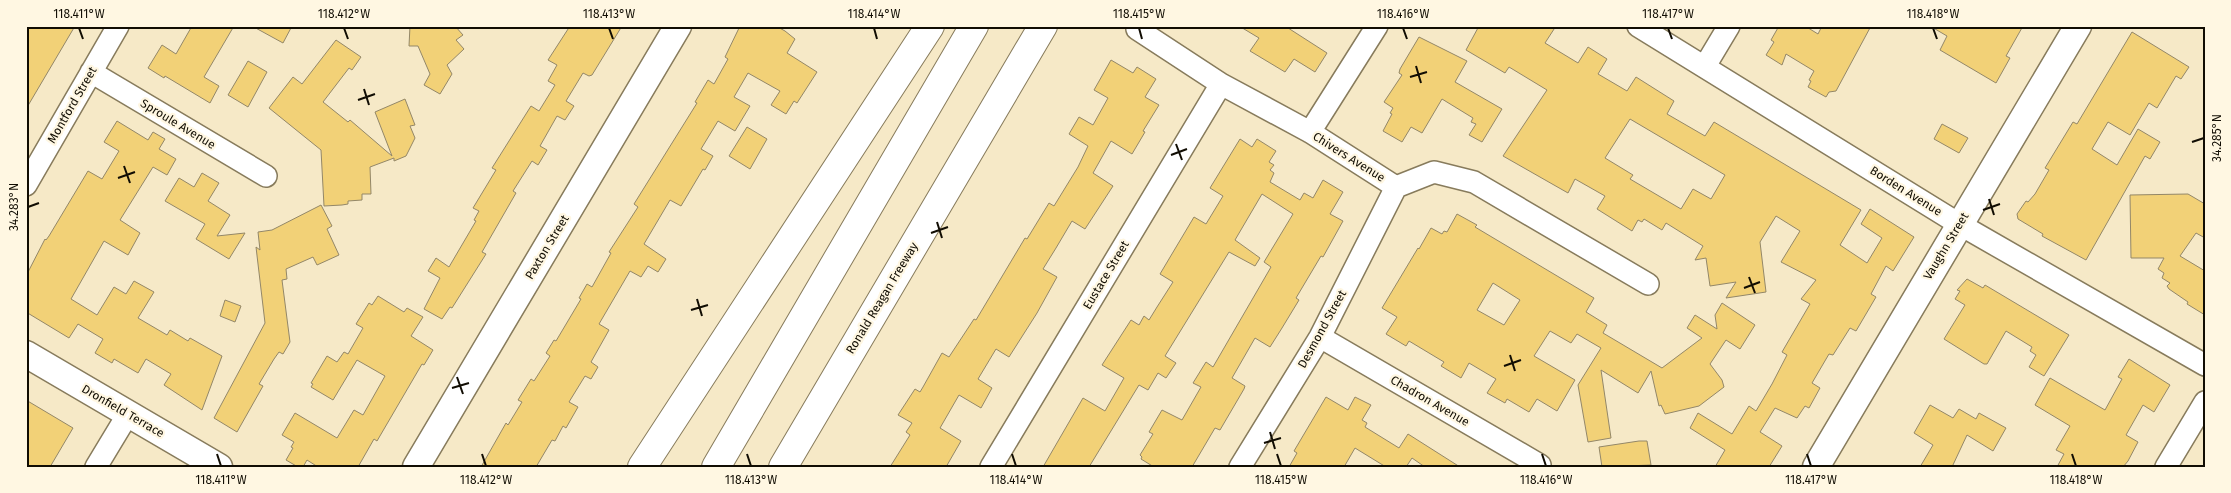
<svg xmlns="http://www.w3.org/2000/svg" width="2231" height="493" viewBox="0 0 2231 493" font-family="'Fira Sans',sans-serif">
	<rect width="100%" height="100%" fill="#f6e9c7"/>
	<path fill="#f2d177" stroke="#938768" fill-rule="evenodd" d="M26 26H75L26 109Z
		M192 26H234L204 77 219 86 210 103 165 76 164 78 148 68 162 45 176 54Z
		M252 26H292L283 43Z
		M410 26H455L463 35 456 40 464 49 447 65 452 74 440 94 424 85 430 74 418 46H409Z
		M570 26H622L592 75 589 76 583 73 566 101 574 106 565 120 557 116 540 146 547 150 538 165 532 161 513 191 516 193 482 252 486 254 452 308 450 307 442 319 424 309 440 278 428 271 436 258 449 267 476 221 474 220 479 211 473 208 496 170 492 168 531 106 539 111 555 85 548 81 557 65 548 60Z
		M740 26H776L785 31 795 39 787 53 817 72 797 103 794 101 786 114 771 105 780 91 748 73 734 97 750 106 735 131 718 121 701 149 713 156 705 170 703 169 681 206 670 200 644 244 666 259 658 272 648 266 641 277 630 271 599 324 609 330 591 362 598 367 591 379 585 376 569 402 578 407 566 428 563 426 555 441 552 440 536 467H481L506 423 508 425 522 402 518 400 531 379 534 381 550 356 546 353 554 340 556 341 581 299 579 298 587 284 592 287 611 253 609 252 638 207 634 204 697 103 695 102 708 80 714 84 728 59 725 57Z
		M1239 26H1285L1327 53 1315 72 1294 59 1285 72 1250 51 1259 38Z
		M1479 26H1556L1545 43 1578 63 1588 47 1607 59 1598 74 1627 91 1636 77 1674 101 1667 114 1705 136 1714 122 1861 210 1840 245 1867 263 1882 238 1861 224 1870 209 1914 237 1893 271 1886 266 1871 294 1876 297 1856 331 1850 328 1833 355 1829 354 1812 383 1820 388 1809 408 1805 406 1797 418 1775 408 1760 432 1782 446 1769 467H1715L1725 450 1690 428 1698 413 1732 434 1749 406 1756 411 1772 384 1787 355 1782 352 1810 304 1801 299 1816 280 1781 262 1800 231 1776 216 1760 242 1766 292 1726 298 1736 282 1710 286 1706 258 1695 260 1703 246 1666 223 1662 230 1644 219 1642 222 1638 220 1632 231 1597 209 1605 196 1575 179 1568 193 1503 156 1547 90 1509 67 1505 73 1466 50ZM1630 119 1725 175 1711 199 1693 189 1681 209 1630 179 1633 175 1605 158Z
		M1779 26H1805L1818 34 1822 26H1871L1836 91 1829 92 1826 97 1808 87 1811 81 1809 80 1814 71 1786 54 1782 65 1766 55 1774 42 1771 40Z
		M1930 26H2023L2006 56 2010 58 1996 83 1940 50 1947 36Z
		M2132 32 2189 67 2181 79 2176 76 2157 108 2149 103 2130 135 2108 122 2092 149 2117 165 2138 129 2160 142 2150 159 2145 156 2086 260 2042 236 2043 234 2018 219 2017 214 2026 201 2028 202 2035 194 2049 170 2045 168 2073 122 2077 124Z
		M1419 37 1467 61 1455 82 1502 109 1482 142 1469 135 1476 124 1471 122 1473 118 1442 99 1422 133 1411 127 1402 142 1383 131 1392 114 1390 113 1393 108 1384 102 1402 75 1399 73 1400 69Z
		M336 40 361 57 352 70 349 68 323 102 348 122 350 120 392 156 375 112 405 99 415 125 410 126 415 138 406 156 394 161V158L370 167 371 194H362V200L348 201V204L342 205 324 206 321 150 269 108 293 77 302 84Z
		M1111 60 1133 73 1137 67 1156 79 1145 97 1159 105 1143 131 1145 132 1132 154 1111 141 1093 173 1113 186 1085 229 1072 221 1056 248 1043 269 1057 277 1037 313 1009 357 996 349 978 379 992 388 981 408 959 395 940 428 961 441 946 467H890L910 435 906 432 912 423 898 415 915 389 920 392 923 387 942 353 949 357 974 319 976 320 1025 238 1027 239 1049 203 1054 206 1078 167 1088 146 1069 134 1079 117 1093 125 1108 98 1094 90Z
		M248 61 267 72 248 107 228 95Z
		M117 121 148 140 153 132 165 139 159 149 176 159 167 175 153 167 120 220 140 233 128 255 104 241 71 299 97 315 114 287 126 294 134 281 154 292 138 318 167 335 170 330 188 341 190 338 222 356 202 410 164 385 171 374 146 359 138 373 114 359 112 363 95 353 103 339 78 324 69 338 26 312V276L45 239 46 240 49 236 88 171 102 179 119 151 104 142Z
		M1942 124 1968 138 1959 153 1934 139Z
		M747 127 767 139 750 169 729 156Z
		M1240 139 1252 147 1257 139 1276 151 1269 162 1274 165 1270 170 1274 173 1270 182 1300 200 1304 193 1313 198 1323 180 1343 192 1330 214 1343 221 1323 257 1321 256 1296 298 1299 300 1282 328 1270 347 1255 338 1232 378 1245 386 1244 389 1220 430 1215 428 1192 467H1154L1141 459 1142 457 1140 455 1153 434 1149 432 1162 410 1182 420 1201 387 1193 383 1206 362 1213 367 1271 267 1264 262 1293 214 1262 194 1235 240 1260 258 1255 266 1229 252 1165 356 1176 363 1166 378 1158 373 1148 390 1139 385 1089 467H1043L1083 398 1105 411 1124 378 1102 365 1131 320 1139 325 1144 316 1149 320 1157 307 1173 282 1160 274 1194 217 1206 224 1223 196 1210 188Z
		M202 173 219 183 208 201 230 215 217 236 245 233 229 259 196 239 205 224 165 201 179 178 194 187Z
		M2188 194 2205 204V238L2196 233 2180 256 2205 271V315L2187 304 2188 302 2169 289 2167 286 2170 283 2162 278 2164 273 2158 269 2164 258H2131L2130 195Z
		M321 205 332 226 327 229 339 255 317 265 313 257 286 269 287 279 282 280 290 342 283 354 279 352 274 359 259 384 263 386 237 432 214 418 265 323 256 247 260 250 258 232 272 230Z
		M1457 214 1477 225 1475 227 1594 298 1586 312 1607 325 1603 333 1662 368 1702 338 1687 328 1695 315 1717 329 1715 315 1722 303 1755 325 1740 349 1726 340 1710 364 1722 380 1724 387 1699 406 1665 414 1661 405 1659 406 1651 371 1638 393 1601 370 1611 438 1588 442 1578 385 1601 348 1577 334 1571 343 1550 331 1534 356 1575 380 1557 411 1537 399 1529 412 1507 399 1505 403 1487 393 1496 379 1469 363 1461 378 1441 366 1444 362 1409 341 1406 346 1386 334 1397 317 1382 308 1418 248 1419 249 1431 228 1442 234 1444 231 1447 232ZM1493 283 1520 300 1504 325 1477 310Z
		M1967 279 1983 288 1985 285 2069 335 2044 376 2029 367 2036 355 2030 351 2032 347 2006 331 1987 364H1984L1944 339 1965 305 1955 299 1960 291 1957 290Z
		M378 296 404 312 407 308 423 317 411 336 433 350 424 365 422 364 377 441 374 439 358 467H318L307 460 303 467H298L286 460 293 448 291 447 294 442 282 435 295 413 337 438 354 410 363 415 385 376 357 360 333 400 311 387 313 384 311 383 327 356 337 362 344 352 348 354 363 328 356 324 369 303 372 305Z
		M225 300 241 306 235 322 220 316Z
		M2129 359 2170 385 2154 412 2143 405 2126 435 2138 442 2128 461 2123 467H2057L2064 454 2056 450 2070 426 2035 405 2050 378 2105 410 2122 379 2118 377Z
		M1326 397 1348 410 1355 397 1371 405 1362 420 1367 423 1365 427 1399 448 1408 434 1460 467H1425L1412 458 1406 467H1386L1355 448 1344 467H1289L1297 453 1294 451Z
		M26 400 73 428 50 467H26Z
		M1930 405 1953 418 1959 409 1976 419 1979 413 2006 428 1993 451 1967 435 1952 467H1920L1933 445 1914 433Z
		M1639 441H1647L1651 465 1602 467 1599 447Z"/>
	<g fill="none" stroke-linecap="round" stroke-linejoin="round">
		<g stroke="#877b5c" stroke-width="24">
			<path id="minor" d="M1638 26 1959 224 2205 365
				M1137 29 1221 84 1310 132 1396 187 1434 172 1474 182 1648 284
				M1705 66 1729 26
				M91 72 266 176
				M1310 132 1377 26
				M26 185 118 26
				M1320 337 1540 465
				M96 467 128 414
				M991 467 1221 84
				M1240 467 1320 337 1396 187
				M2166 467 2205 402"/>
		</g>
		<g stroke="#877b5c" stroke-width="29">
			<path id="tertiary" d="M26 354 219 467
				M416 467 678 26
				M1816 467 2078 26"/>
		</g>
		<g stroke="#877b5c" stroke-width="30">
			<path id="motorway" d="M642 467 930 26
				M716 467 974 26
				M783 467 1043 26"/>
		</g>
		<use href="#minor" stroke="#fff" stroke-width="21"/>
		<use href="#tertiary" stroke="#fff" stroke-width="26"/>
		<use href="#motorway" stroke="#fff" stroke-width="28"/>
	</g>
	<path fill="none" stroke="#110d03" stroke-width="2" d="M79 28 83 39M344 28 348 39M609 28 613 39M874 28 877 39M1139 28 1142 39M1403 28 1407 39M1668 28 1672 39M1933 28 1937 39M1416 66 1421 83M1410 77 1427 72M364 89 369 105M358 100 375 94M2192 142 2204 138M1176 144 1182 160M1171 155 1187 149M124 166 130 183M118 178 135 172M1989 199 1994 215M28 207 39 203M1983 210 2000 204M937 222 942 238M931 233 948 227M1749 277 1755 293M1744 288 1760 282M697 299 702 316M691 310 708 305M1510 355 1515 371M1504 366 1521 360M457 377 463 394M452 388 469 383M1270 432 1275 449M1264 443 1281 438M217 454 221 466M482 454 486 466M747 454 751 466M1012 454 1016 466M1277 454 1281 466M1542 454 1546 466M1807 454 1811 466M2072 454 2076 466"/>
	<g text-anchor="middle" stroke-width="4.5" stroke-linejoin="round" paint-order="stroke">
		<g font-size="12" fill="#110d03" stroke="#fff7e2">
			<text transform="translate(72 105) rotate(-60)" y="4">Montford Street</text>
			<text transform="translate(178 124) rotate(31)" y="4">Sproule Avenue</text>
			<text transform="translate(1349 157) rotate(32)" y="4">Chivers Avenue</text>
			<text transform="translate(1906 191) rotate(32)" y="4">Borden Avenue</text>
			<text transform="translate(1946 246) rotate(-59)" y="4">Vaughn Street</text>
			<text transform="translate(547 247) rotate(-59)" y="4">Paxton Street</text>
			<text transform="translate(1106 275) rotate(-59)" y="4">Eustace Street</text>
			<text transform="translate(882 298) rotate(-59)" y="4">Ronald Reagan Freeway</text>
			<text transform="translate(1322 329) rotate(-61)" y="4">Desmond Street</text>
			<text transform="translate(1430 401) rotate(30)" y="4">Chadron Avenue</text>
			<text transform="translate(123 411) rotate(30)" y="4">Dronfield Terrace</text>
		</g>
	</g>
	<rect width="2231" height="493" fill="none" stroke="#fff7e2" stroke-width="55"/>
	<rect x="28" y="28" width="2176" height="438" fill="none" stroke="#110d03" stroke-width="2"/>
	<g font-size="12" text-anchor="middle" fill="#110d03">
		<text x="79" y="18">118.411°W</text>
		<text x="344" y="18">118.412°W</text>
		<text x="609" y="18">118.413°W</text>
		<text x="874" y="18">118.414°W</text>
		<text x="1139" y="18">118.415°W</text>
		<text x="1403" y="18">118.416°W</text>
		<text x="1668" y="18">118.417°W</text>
		<text x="1933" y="18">118.418°W</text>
		<text transform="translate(2217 138) rotate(-90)" y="4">34.285°N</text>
		<text transform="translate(14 207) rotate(-90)" y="4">34.283°N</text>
		<text x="221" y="484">118.411°W</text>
		<text x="486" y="484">118.412°W</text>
		<text x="751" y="484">118.413°W</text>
		<text x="1016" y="484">118.414°W</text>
		<text x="1281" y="484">118.415°W</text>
		<text x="1546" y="484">118.416°W</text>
		<text x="1811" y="484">118.417°W</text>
		<text x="2076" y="484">118.418°W</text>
	</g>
</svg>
